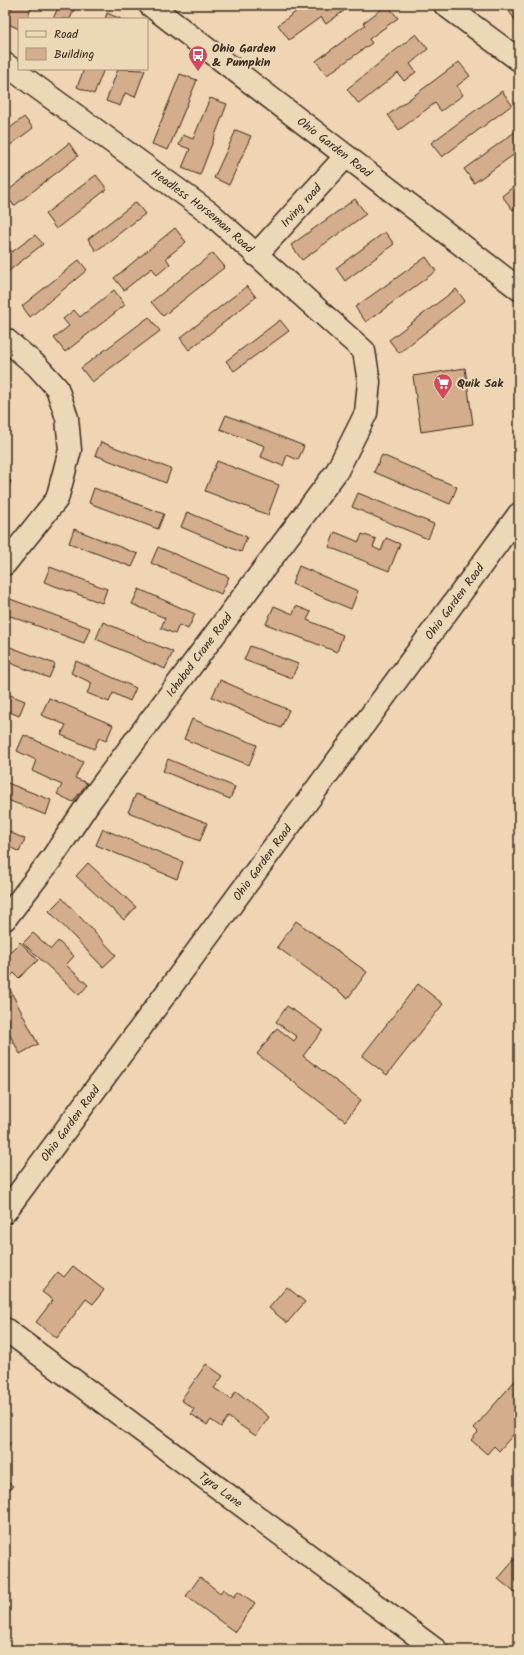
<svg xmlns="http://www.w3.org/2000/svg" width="524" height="1655" viewBox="0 0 524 1655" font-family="Kalam,sans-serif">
	<rect width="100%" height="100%" fill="#efd5b3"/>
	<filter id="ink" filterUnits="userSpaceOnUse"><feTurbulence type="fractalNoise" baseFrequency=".025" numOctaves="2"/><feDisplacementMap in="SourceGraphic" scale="8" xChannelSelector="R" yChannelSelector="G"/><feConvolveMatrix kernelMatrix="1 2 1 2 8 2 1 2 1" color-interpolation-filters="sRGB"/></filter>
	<g filter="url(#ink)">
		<path fill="#d4ad8c" stroke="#3b2a1e" d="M13 5H32L27 19H19V29L6 23Z
			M59 5H76L70 19H53Z
			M305 5H348L349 7 326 24 321 17 289 40 278 25Z
			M387 5 398 18 369 39 372 43 327 75 316 61 365 25 363 23Z
			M514 5H519L518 24 508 10Z
			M107 13 121 19H105Z
			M416 34 428 49 410 64 416 72 404 81 398 73 359 104 347 89Z
			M459 62 470 76 457 86 463 95 441 111 435 103 399 130 388 115Z
			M84 69H104L94 94 77 87Z
			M118 69 145 70 135 97 125 93 120 106 106 101Z
			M180 74 197 80 168 150 152 144Z
			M502 91 512 105 442 157 431 143Z
			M210 98 227 104 200 175 182 168 190 149 179 145 183 135 193 139Z
			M24 117 33 128 5 149V132Z
			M519 129V151L474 183 464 169Z
			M236 130 251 136 229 185 214 178Z
			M69 143 78 156 14 206 5 193Z
			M96 175 107 189 56 229 45 214Z
			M519 182V205L513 210 502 196Z
			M355 199 366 214 302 260 291 245Z
			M136 202 145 214 96 251 88 239Z
			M175 228 186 242 166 258 170 264 157 275 152 268 124 290 114 278Z
			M385 232 394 244 345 281 336 268Z
			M35 235 43 244 5 274V245L6 244 12 252Z
			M213 253 225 267 163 316 151 302Z
			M426 257 436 271 366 322 355 307Z
			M79 260 87 270 30 317 22 306Z
			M247 286 256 297 189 350 180 338Z
			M456 289 465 301 399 353 389 340Z
			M114 290 125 305 65 352 54 338 69 326 63 319 74 310 80 317Z
			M149 317 160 331 92 382 81 368Z
			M280 320 289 331 234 371 226 361Z
			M465 368 473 424 421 432 413 376Z
			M226 415 304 446 298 460 287 455 283 466 261 457 265 446 220 429Z
			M101 442 171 469 166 483 95 455Z
			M382 455 457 487 450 504 374 472Z
			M217 461 279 485 268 515 205 491Z
			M5 478 11 481 5 495Z
			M94 488 164 514 158 529 89 503Z
			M358 493 434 524 428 539 352 507Z
			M187 512 247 537 241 552 181 527Z
			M74 529 138 554 132 567 69 543Z
			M335 532 359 542 362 534 376 539 373 547 381 551 386 538 400 544 389 571 329 547Z
			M158 547 229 577 221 594 151 563Z
			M299 566 358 591 351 609 292 584Z
			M50 567 107 589 102 603 44 582Z
			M139 589 195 614 188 629 179 625 175 634 161 628 165 618 132 604Z
			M10 599 90 628 84 643 5 614Z
			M274 606 293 614 296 606 311 612 307 620 343 635 337 652 266 624Z
			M103 622 173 652 165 669 96 639Z
			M5 645 55 664 49 678 5 661Z
			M250 646 298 664 292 678 244 660Z
			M76 661 136 688 130 701 113 693 109 702 87 693 92 683 71 673Z
			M220 680 289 710 281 728 212 697Z
			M5 693 25 701 19 716 5 710Z
			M49 698 113 725 106 741 99 738 94 749 61 735 66 725 41 715Z
			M192 719 257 745 249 765 184 739Z
			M24 735 83 762 75 778 87 783 73 802 57 794 62 785 32 771 36 760 17 751Z
			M168 759 235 787 230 799 163 771Z
			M5 782 51 800 46 815 5 799Z
			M136 794 207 823 200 841 128 812Z
			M103 829 183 862 177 879 96 845Z
			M5 830 25 839 19 852 10 847 6 857Z
			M88 863 136 907 124 920 76 876Z
			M62 898 116 955 103 967 49 911Z
			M296 921 367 972 348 998 277 947Z
			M33 933 51 949 58 941 74 956 66 965 88 985 79 995 23 943Z
			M20 942 38 960 19 978 14 973 11 976 5 971V957Z
			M7 984 38 1044 20 1054 9 1033 8 1054H5V1031H8L5 1026V985Z
			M418 984 443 1004 387 1075 362 1056Z
			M287 1006 323 1030 303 1056 361 1100 345 1121 257 1054 277 1028 294 1041 297 1037 276 1022Z
			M73 1266 104 1290 93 1304 86 1299 57 1338 36 1322 53 1300 42 1292 58 1272 64 1277Z
			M287 1287 305 1302 287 1323 269 1308Z
			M206 1364 223 1376 214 1388 231 1399 236 1391 269 1417 256 1436 228 1417 221 1427 211 1420 207 1425 191 1414 194 1409 181 1400Z
			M519 1376V1428L499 1451 494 1446 487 1454 471 1440 478 1432 474 1428Z
			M5 1439 11 1444 5 1451Z
			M5 1480 13 1486 5 1495Z
			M519 1554V1596L498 1579Z
			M200 1577 220 1593 223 1589 234 1597 238 1591 255 1603 235 1632 186 1596Z
			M120 1644 129 1650H115Z"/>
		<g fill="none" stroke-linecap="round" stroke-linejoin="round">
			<g stroke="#3b2a1e" stroke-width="25">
				<g id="minor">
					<path id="s1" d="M150 5 519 289"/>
					<path d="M445 5 519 60"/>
					<path id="s2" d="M5 64 210 213 364 351 369 382 366 413 337 471 90 801 52 858 5 919"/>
					<path id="s3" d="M256 255 346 156"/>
					<path d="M5 339 37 366 57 388 67 418 70 450 57 499 5 564"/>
					<path id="s4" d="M5 1212 519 514"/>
					<path id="s5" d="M5 1329 436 1650"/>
				</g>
			</g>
			<use href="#minor" stroke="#ecd7b6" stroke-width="22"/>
		</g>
	</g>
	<defs>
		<g id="bus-pin" transform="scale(1)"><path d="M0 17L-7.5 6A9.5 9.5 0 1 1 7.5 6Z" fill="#d1495b" stroke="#ecd7b6"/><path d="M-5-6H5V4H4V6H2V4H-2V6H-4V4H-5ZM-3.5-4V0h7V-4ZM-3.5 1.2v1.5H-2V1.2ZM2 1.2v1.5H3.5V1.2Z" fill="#fff"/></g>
		<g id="supermarket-pin" transform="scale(1)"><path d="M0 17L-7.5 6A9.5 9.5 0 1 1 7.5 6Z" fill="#d1495b" stroke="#ecd7b6"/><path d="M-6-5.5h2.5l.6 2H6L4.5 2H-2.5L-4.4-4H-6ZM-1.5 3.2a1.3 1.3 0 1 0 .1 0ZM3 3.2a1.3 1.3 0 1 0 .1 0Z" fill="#fff"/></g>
	</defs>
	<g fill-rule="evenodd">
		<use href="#bus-pin" x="198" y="55"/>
		<use href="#supermarket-pin" x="443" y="383"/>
	</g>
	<g text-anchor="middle" stroke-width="4" stroke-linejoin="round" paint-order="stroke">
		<g font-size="12" font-weight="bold" fill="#3b2a1e" stroke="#ecd7b6" text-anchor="start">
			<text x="212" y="52">Ohio Garden<tspan x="212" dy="14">&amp; Pumpkin</tspan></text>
			<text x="457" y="387">Quik Sak</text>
		</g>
		<g font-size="12" fill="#3b2a1e" stroke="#ecd7b6">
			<text dy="4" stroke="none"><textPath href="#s1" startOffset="233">Ohio Garden Road</textPath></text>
			<text dy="4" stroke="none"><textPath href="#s3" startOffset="67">Irving road</textPath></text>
			<text dy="4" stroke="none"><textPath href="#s2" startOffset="246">Headless Horseman Road</textPath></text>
			<text dy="4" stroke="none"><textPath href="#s4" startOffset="758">Ohio Garden Road</textPath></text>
			<text transform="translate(199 655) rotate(-53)" y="4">Ichabod Crane Road</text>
			<text dy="4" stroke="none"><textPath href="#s4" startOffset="434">Ohio Garden Road</textPath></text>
			<text dy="4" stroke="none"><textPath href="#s4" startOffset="110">Ohio Garden Road</textPath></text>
			<text dy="4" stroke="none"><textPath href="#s5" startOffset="269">Tyra Lane</textPath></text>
		</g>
	</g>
	<rect width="524" height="1655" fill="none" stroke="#ecd7b6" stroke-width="20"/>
	<rect x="10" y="10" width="504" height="1635" fill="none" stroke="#3b2a1e" stroke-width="1.5" filter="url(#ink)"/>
	<rect x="18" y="18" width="130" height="52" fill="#ecd7b6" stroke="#a59279"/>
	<rect x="26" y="31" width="20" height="6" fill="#ecd7b6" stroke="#a59279"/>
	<text x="54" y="38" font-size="12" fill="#3b2a1e">Road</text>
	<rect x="26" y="48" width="20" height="12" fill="#d4ad8c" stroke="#a59279"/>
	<text x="54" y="58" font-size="12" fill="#3b2a1e">Building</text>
</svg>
